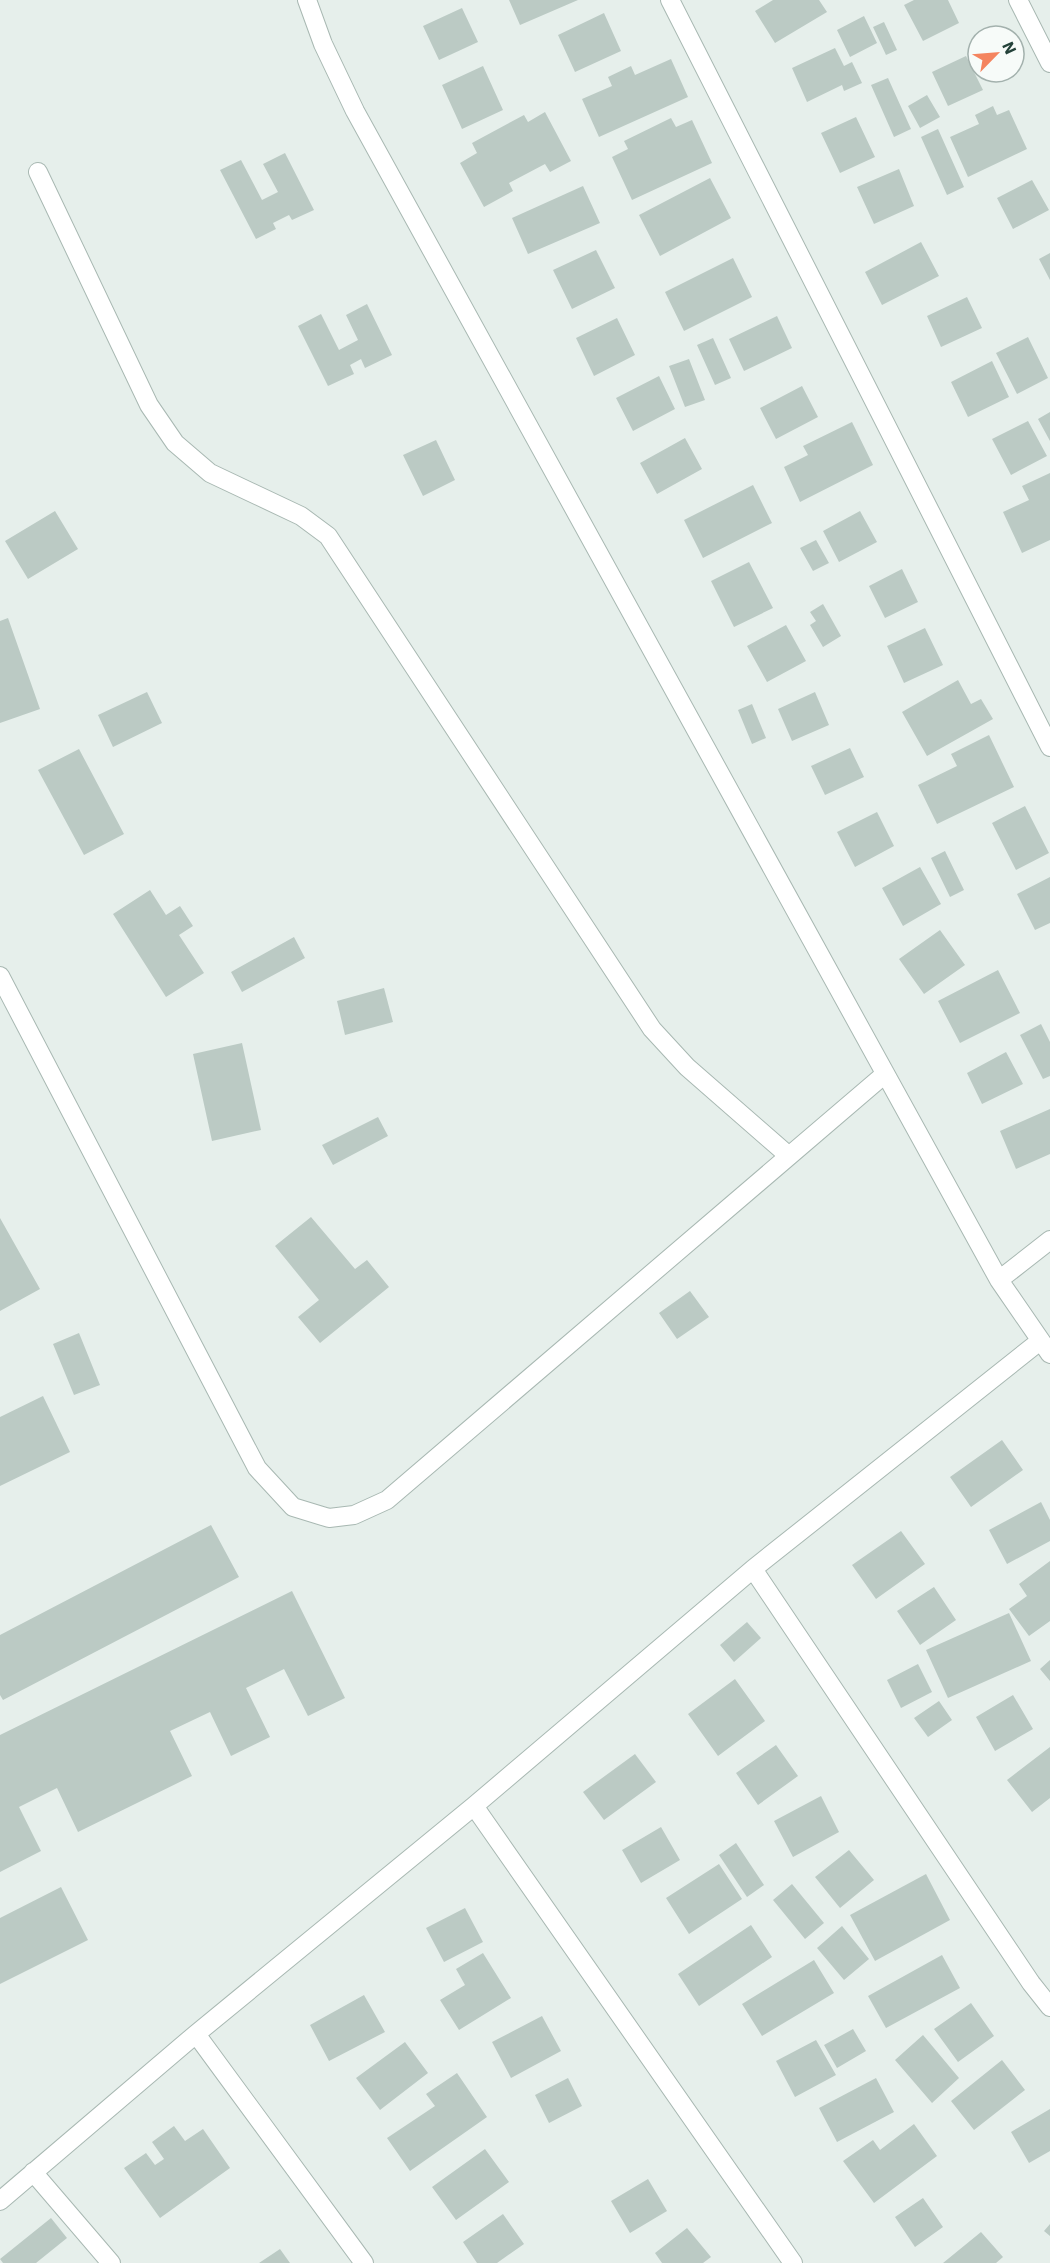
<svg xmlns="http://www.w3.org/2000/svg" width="1050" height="2263" viewBox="0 0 1050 2263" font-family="'IBM Plex Sans',sans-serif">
	<rect width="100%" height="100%" fill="#e6efeb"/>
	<path fill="#bbcac4" d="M509 0H578L520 25Z
		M773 0H819L827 12 775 43 755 11Z
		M914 0H948L959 23 923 41 904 5Z
		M462 8 478 42 439 60 423 26Z
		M604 13 621 51 575 72 558 35Z
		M864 16 877 43 850 57 837 30Z
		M884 22 897 50 886 55 873 27Z
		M835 48 844 66 852 62 862 83 844 91 842 85 807 102 792 68Z
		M966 56 983 90 948 106 932 72Z
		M671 59 688 97 599 137 582 99 612 86 608 77 631 66 635 75Z
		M483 66 503 110 462 129 442 85Z
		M888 78 911 129 894 137 871 85Z
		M927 95 940 117 920 128 908 106Z
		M993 106 997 115 1009 110 1027 149 968 177 950 137 979 124 975 115Z
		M545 112 571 161 550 172 545 164 509 183 513 191 484 207 460 163 477 153 472 143 524 115 528 122Z
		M856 117 875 157 840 173 821 133Z
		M671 118 676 127 692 120 712 163 632 200 612 157 628 149 624 141Z
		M938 129 964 187 947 195 921 137Z
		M285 153 314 210 292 220 289 215 273 223 276 229 256 239 220 170 241 160 262 200 278 192 263 164Z
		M899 169 914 206 874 224 857 187Z
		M710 178 731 218 660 256 639 215Z
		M1032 180 1049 210 1013 229 997 198Z
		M583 186 600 223 528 254 512 218Z
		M921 242 939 276 882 305 865 272Z
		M596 250 615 288 572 309 553 270Z
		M1050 253V280L1039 259Z
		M733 258 752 297 684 331 665 292Z
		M967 297 982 328 941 347 927 316Z
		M367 304 392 355 365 368 361 359 350 365 354 374 328 386 298 326 321 314 339 350 358 340 346 315Z
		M777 316 792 348 744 371 729 339Z
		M617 318 635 355 594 376 576 338Z
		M1028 337 1048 378 1017 394 996 353Z
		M713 338 731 378 715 385 697 345Z
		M689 359 705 400 685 407 669 366Z
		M992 361 1009 397 968 417 951 382Z
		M659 376 675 409 633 431 616 398Z
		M802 386 818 417 776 439 760 408Z
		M1050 412V441L1038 419Z
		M1028 421 1047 456 1011 475 992 439Z
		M852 422 873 465 800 502 784 467 808 455 803 446Z
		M685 438 702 469 657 494 640 463Z
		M436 440 455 480 423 496 403 455Z
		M1050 473V540L1022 553 1003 512 1029 500 1022 486Z
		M753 485 772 523 703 558 684 520Z
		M55 511 78 549 28 579 5 541Z
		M860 511 877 542 839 562 823 531Z
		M816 540 829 563 813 571 800 548Z
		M749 562 773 608 734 627 711 581Z
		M902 569 918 602 885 618 869 586Z
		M823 604 841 636 823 647 810 625 816 621 810 612Z
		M8 618 40 709 0 723V621Z
		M786 625 806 661 767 682 747 646Z
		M925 628 943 665 904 683 887 646Z
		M958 680 971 704 981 699 993 719 927 756 902 712Z
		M147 692 162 723 113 747 98 715Z
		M815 692 829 725 792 741 778 709Z
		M752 704 766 738 752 744 738 710Z
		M989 735 1014 787 937 824 918 785 957 766 951 754Z
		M850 748 864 777 825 795 811 766Z
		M79 749 124 834 84 855 38 770Z
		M1025 806 1049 853 1016 870 992 823Z
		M877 812 894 846 855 867 837 832Z
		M945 851 964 890 950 897 931 858Z
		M920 867 941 904 903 926 882 888Z
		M1050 877V923L1035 930 1017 894Z
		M150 890 166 915 180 906 193 926 179 935 204 973 166 997 113 914Z
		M940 930 965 965 924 994 899 959Z
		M294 937 305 958 242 992 231 972Z
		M998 970 1020 1013 960 1043 938 1001Z
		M384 988 393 1022 345 1035 337 1001Z
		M1041 1024 1050 1042V1076L1043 1079 1020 1035Z
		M242 1043 261 1130 212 1141 193 1054Z
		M1006 1052 1023 1084 982 1104 967 1073Z
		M1050 1109V1154L1016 1169 1000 1131Z
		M378 1117 388 1136 333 1165 322 1145Z
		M311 1217 355 1269 367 1260 389 1287 320 1343 298 1317 319 1300 275 1246Z
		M0 1218 40 1289 0 1311Z
		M690 1291 709 1317 677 1339 659 1313Z
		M79 1333 100 1385 74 1395 53 1344Z
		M43 1396 70 1452 0 1486V1417Z
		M1002 1440 1023 1470 971 1507 950 1477Z
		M1041 1502 1050 1520V1541L1007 1564 989 1530Z
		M211 1525 239 1577 3 1700 0 1695V1635Z
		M901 1531 925 1564 876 1599 852 1565Z
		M1050 1561V1621L1029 1636 1009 1609 1027 1596 1019 1584Z
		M934 1587 956 1620 920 1645 897 1611Z
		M292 1591 345 1698 308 1716 284 1669 246 1688 270 1737 231 1756 210 1712 170 1731 192 1776 78 1832 57 1788 19 1807 41 1851 0 1872V1735Z
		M1009 1613 1031 1661 948 1698 926 1650Z
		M747 1622 761 1638 734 1662 720 1645Z
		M1050 1660V1681L1040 1669Z
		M918 1664 932 1692 901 1708 887 1680Z
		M735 1679 765 1721 718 1756 688 1714Z
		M1013 1695 1033 1729 995 1751 976 1717Z
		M939 1701 952 1720 928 1737 914 1718Z
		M776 1745 798 1776 758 1805 736 1773Z
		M1050 1747V1798L1032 1812 1007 1780Z
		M635 1754 656 1782 604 1820 583 1792Z
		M821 1796 839 1832 793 1857 774 1821Z
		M661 1827 680 1860 641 1883 622 1850Z
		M736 1843 764 1885 747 1897 719 1855Z
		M849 1850 874 1880 840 1908 815 1877Z
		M719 1864 742 1899 689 1934 666 1898Z
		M926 1874 950 1920 875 1961 850 1915Z
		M792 1884 824 1923 805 1939 773 1900Z
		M61 1887 88 1940 0 1984V1918Z
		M465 1908 483 1942 444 1962 426 1928Z
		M751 1925 772 1957 699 2006 678 1974Z
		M842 1926 869 1959 844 1980 817 1948Z
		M483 1953 511 1998 459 2030 440 2000 465 1985 456 1969Z
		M942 1955 960 1988 886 2028 868 1996Z
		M814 1960 834 1993 762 2036 742 2004Z
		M364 1995 385 2032 329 2061 310 2025Z
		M971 2003 994 2036 958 2062 934 2029Z
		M542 2016 561 2051 511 2078 492 2042Z
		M853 2029 866 2051 837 2068 824 2045Z
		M923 2035 959 2078 932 2103 895 2060Z
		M816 2040 836 2075 795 2097 776 2061Z
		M405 2042 428 2073 380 2110 356 2078Z
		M1002 2060 1025 2090 974 2130 951 2101Z
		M457 2073 487 2117 410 2171 387 2138 435 2106 426 2094Z
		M568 2078 582 2106 549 2123 535 2095Z
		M876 2078 894 2112 837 2142 819 2108Z
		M1050 2109V2151L1029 2163 1011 2132Z
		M914 2124 937 2156 874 2203 843 2161 873 2140 880 2150Z
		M174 2126 185 2141 203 2129 230 2168 160 2218 124 2168 146 2153 155 2165 164 2159 152 2142Z
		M485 2149 509 2182 456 2220 432 2187Z
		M648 2179 667 2211 630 2233 611 2201Z
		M923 2198 943 2227 915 2247 895 2217Z
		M503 2214 524 2244 497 2263H477L463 2242Z
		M51 2218 67 2238 36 2263H3L0 2259Z
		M1050 2224V2236L1044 2231Z
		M687 2228 711 2257 703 2263H662L655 2253Z
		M981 2232 1003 2257 996 2263H943Z
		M280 2249 290 2263H259Z"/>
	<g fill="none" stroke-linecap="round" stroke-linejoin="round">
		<g stroke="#a8b8b2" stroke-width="20">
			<path id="minor" d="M307 0 323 44 355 111 999 1280 1050 1354
				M670 0 1050 747
				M1018 0 1050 63
				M38 172 149 405 175 443 210 473 301 516 328 536 652 1029 687 1067 789 1156
				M0 976 257 1468 293 1507 329 1518 354 1515 387 1500 885 1074
				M999 1280 1050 1240
				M753 1569 1031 1983 1050 2007
				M474 1806 793 2263
				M196 2034 364 2263
				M33 2172 111 2263
				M0 2201 196 2034 474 1806 753 1569 1040 1341"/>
		</g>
		<use href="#minor" stroke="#fff" stroke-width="18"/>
	</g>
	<g transform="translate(996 54) rotate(65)"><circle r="28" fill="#f7fbf9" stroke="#a3b1ad" stroke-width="1.5"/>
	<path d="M0-4.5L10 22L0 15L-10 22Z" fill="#f4845f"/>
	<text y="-9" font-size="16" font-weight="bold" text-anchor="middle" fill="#24423a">N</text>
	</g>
</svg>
